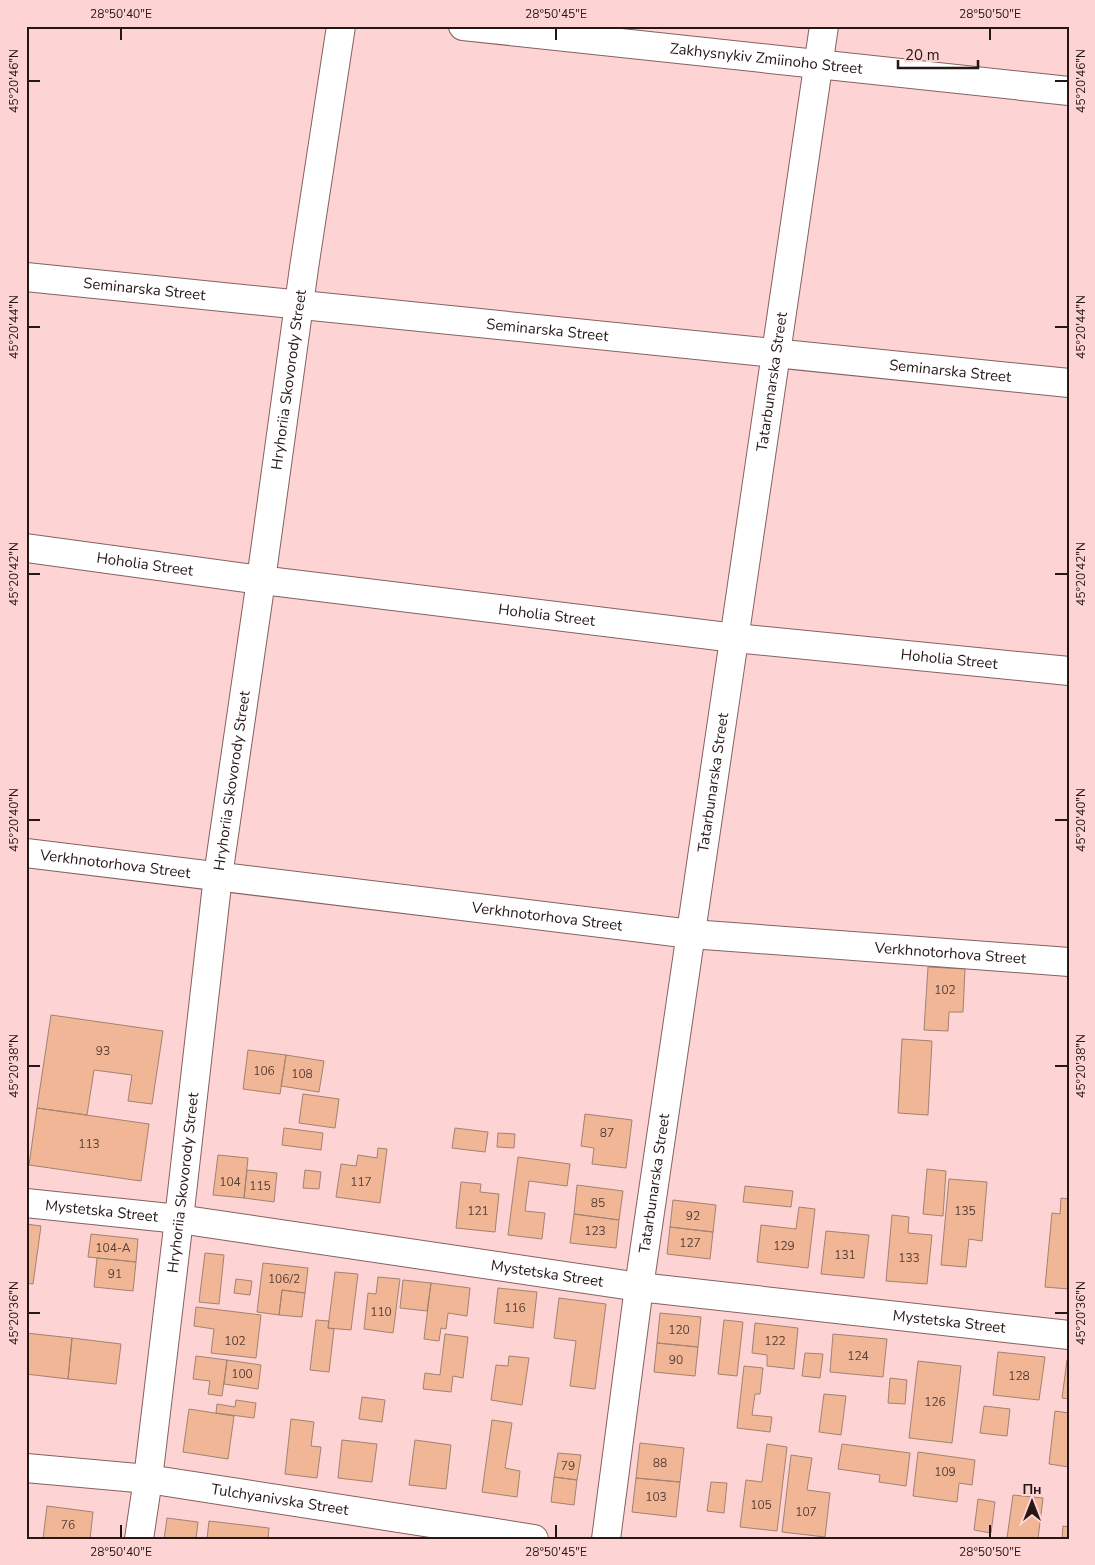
<svg xmlns="http://www.w3.org/2000/svg" width="1095" height="1565" viewBox="0 0 1095 1565" font-family="'Nunito Sans',sans-serif">
	<rect width="100%" height="100%" fill="#fdd3d3"/>
	<path fill="#f0b696" stroke="#a38271" d="M928 967 965 969 963 1012H949L948 1031 924 1030Z
		M51 1015 163 1031 152 1104 128 1101 132 1075 94 1070 87 1115 37 1108Z
		M902 1039 932 1041 928 1115 898 1113Z
		M248 1050 286 1055 280 1094 243 1089Z
		M286 1055 324 1061 319 1092 281 1086Z
		M303 1094 339 1099 335 1128 299 1123Z
		M37 1108 149 1124 141 1181 29 1165Z
		M585 1114 632 1120 626 1168 592 1164 594 1148 581 1146Z
		M284 1128 323 1133 321 1150 282 1145Z
		M455 1128 488 1132 485 1152 452 1148Z
		M498 1133 515 1134 514 1148 497 1147Z
		M378 1148 387 1149 380 1203 336 1197 341 1164 356 1166 358 1155 377 1158Z
		M218 1155 248 1158 244 1198 213 1195Z
		M518 1157 570 1164 567 1186 529 1181 525 1211 545 1213 542 1239 508 1235Z
		M927 1169 946 1171 943 1216 923 1214Z
		M247 1170 277 1173 274 1202 244 1198Z
		M305 1170 321 1172 319 1189 303 1188Z
		M949 1179 987 1182 982 1241 969 1239 966 1267 941 1265Z
		M461 1182 481 1184 480 1192 499 1194 495 1232 456 1228Z
		M577 1185 623 1191 619 1220 574 1214Z
		M745 1186 793 1191 791 1207 743 1202Z
		M1061 1198 1069 1199V1289L1045 1287 1052 1213 1060 1214Z
		M673 1200 716 1205 713 1232 670 1227Z
		M799 1207 815 1209 808 1268 757 1262 761 1225 796 1229Z
		M574 1214 619 1220 616 1248 570 1243Z
		M892 1215 909 1217 908 1233 932 1235 927 1284 886 1281Z
		M26 1224 41 1226 33 1284 26 1283Z
		M670 1227 713 1232 710 1259 667 1254Z
		M826 1231 869 1235 864 1278 821 1274Z
		M91 1234 138 1239 136 1262 88 1257Z
		M205 1253 224 1255 219 1304 199 1302Z
		M97 1258 136 1262 133 1291 94 1287Z
		M263 1263 308 1268 305 1293 282 1290 279 1315 257 1312Z
		M335 1272 358 1274 351 1330 328 1328Z
		M378 1277 400 1279 393 1333 364 1329 368 1293 376 1294Z
		M236 1279 252 1281 250 1295 234 1293Z
		M403 1280 431 1283 427 1311 400 1308Z
		M431 1283 470 1288 467 1316 448 1313 446 1329 441 1328 439 1341 424 1339Z
		M498 1288 537 1292 533 1328 494 1323Z
		M282 1290 305 1293 302 1317 279 1315Z
		M559 1298 606 1304 595 1389 570 1386 576 1341 554 1338Z
		M196 1307 261 1315 256 1358 211 1353 214 1329 194 1326Z
		M660 1313 701 1317 698 1347 657 1343Z
		M316 1320 329 1321 328 1328 334 1329 329 1372 310 1370Z
		M724 1320 743 1322 737 1376 718 1374Z
		M755 1323 798 1328 794 1369 767 1366V1355L752 1353Z
		M26 1333 72 1338 68 1379 26 1374Z
		M445 1334 468 1337 463 1378 453 1376 451 1392 423 1389 425 1373 440 1375Z
		M833 1334 887 1339 883 1377 830 1372Z
		M72 1338 121 1344 116 1384 68 1379Z
		M657 1343 698 1347 695 1376 654 1372Z
		M998 1352 1045 1357 1039 1400 993 1395Z
		M805 1353 823 1354 820 1378 802 1376Z
		M196 1356 227 1360 222 1396 208 1394 210 1381 193 1379Z
		M509 1356 529 1358 522 1405 491 1400 496 1365 508 1366Z
		M227 1360 261 1365 258 1389 224 1384Z
		M1067 1360H1069V1399L1062 1398Z
		M918 1361 961 1366 952 1443 909 1438Z
		M744 1366 763 1368 760 1394H755L752 1415 772 1417 770 1432 737 1428Z
		M890 1378 907 1380 905 1404 888 1403Z
		M824 1394 846 1396 841 1435 819 1432Z
		M362 1397 385 1400 382 1422 359 1419Z
		M236 1400 256 1403 254 1418 216 1413 217 1404 235 1407Z
		M984 1406 1010 1409 1007 1436 980 1433Z
		M189 1409 234 1416 228 1459 183 1452Z
		M1055 1411 1069 1413V1467L1049 1464Z
		M291 1419 314 1422 311 1446 321 1447 317 1478 285 1474Z
		M492 1420 512 1423 505 1468 520 1471 517 1497 482 1492Z
		M342 1440 377 1444 372 1482 338 1478Z
		M415 1440 451 1445 446 1489 409 1485Z
		M640 1443 684 1448 680 1482 636 1478Z
		M767 1444 787 1447 777 1531 740 1527 746 1480 762 1482Z
		M842 1444 910 1453 906 1486 879 1482 880 1475 838 1469Z
		M918 1452 975 1460 972 1485 959 1483 957 1502 913 1496Z
		M558 1453 581 1455 577 1480 554 1477Z
		M791 1455 812 1458 807 1490 830 1493 825 1537 782 1532Z
		M554 1477 577 1480 574 1505 551 1502Z
		M636 1478 680 1482 676 1517 632 1512Z
		M711 1482 727 1483 724 1513 707 1511Z
		M1013 1495 1043 1498 1038 1539 1007 1538Z
		M978 1499 995 1502 991 1533 974 1530Z
		M47 1506 93 1512 90 1539H43Z
		M167 1518 198 1522 196 1539H164Z
		M209 1521 269 1528 268 1539H207Z
		M1063 1526 1069 1527V1539H1062Z"/>
	<g fill="none" stroke-linecap="round" stroke-linejoin="round">
		<g stroke="#856161" stroke-width="30">
			<g id="minor">
				<path id="s1" d="M463 26 1069 91"/>
				<path id="s2" d="M26 277 1069 383"/>
				<path id="s3" d="M26 548 261 580 735 638 1069 671"/>
				<path id="s4" d="M26 853 691 934 1069 962"/>
				<path id="s5" d="M26 1203 179 1219 639 1287 1069 1335"/>
				<path id="s6" d="M26 1468 148 1479 534 1539"/>
				<path id="s7" d="M139 1539 148 1479 179 1219 218 876 261 580 304 268 341 26"/>
				<path id="s8" d="M606 1539 639 1287 824 26"/>
			</g>
		</g>
		<use href="#minor" stroke="#fff" stroke-width="28"/>
	</g>
	<path fill="none" stroke="#261717" stroke-width="2" d="M121 28V40M556 28V40M990 28V40M28 81H40M1055 81H1068M28 327H40M1055 327H1068M28 574H40M1055 574H1068M28 820H40M1055 820H1068M28 1066H40M1055 1066H1068M28 1313H40M1055 1313H1068M121 1525V1538M556 1525V1538M990 1525V1538"/>
	<g text-anchor="middle" stroke-width="4" stroke-linejoin="round" paint-order="stroke">
		<g font-size="12" fill="#583f37">
			<text x="945" y="994">102</text>
			<text x="103" y="1055">93</text>
			<text x="264" y="1075">106</text>
			<text x="302" y="1078">108</text>
			<text x="607" y="1137">87</text>
			<text x="89" y="1148">113</text>
			<text x="230" y="1186">104</text>
			<text x="361" y="1186">117</text>
			<text x="260" y="1190">115</text>
			<text x="598" y="1207">85</text>
			<text x="478" y="1215">121</text>
			<text x="965" y="1215">135</text>
			<text x="693" y="1220">92</text>
			<text x="595" y="1235">123</text>
			<text x="690" y="1247">127</text>
			<text x="784" y="1250">129</text>
			<text x="113" y="1252">104-А</text>
			<text x="845" y="1259">131</text>
			<text x="909" y="1262">133</text>
			<text x="115" y="1278">91</text>
			<text x="284" y="1283">106/2</text>
			<text x="515" y="1312">116</text>
			<text x="381" y="1316">110</text>
			<text x="679" y="1334">120</text>
			<text x="235" y="1345">102</text>
			<text x="775" y="1345">122</text>
			<text x="858" y="1360">124</text>
			<text x="676" y="1364">90</text>
			<text x="242" y="1378">100</text>
			<text x="1019" y="1380">128</text>
			<text x="935" y="1406">126</text>
			<text x="660" y="1467">88</text>
			<text x="568" y="1470">79</text>
			<text x="945" y="1476">109</text>
			<text x="656" y="1501">103</text>
			<text x="761" y="1509">105</text>
			<text x="806" y="1516">107</text>
			<text x="68" y="1529">76</text>
		</g>
		<g font-size="15" fill="#261717" stroke="#fdd3d3">
			<text dy="5" stroke="none"><textPath href="#s1" startOffset="305">Zakhysnykiv Zmiinoho Street</textPath></text>
			<text dy="5" stroke="none"><textPath href="#s2" startOffset="119">Seminarska Street</textPath></text>
			<text dy="5" stroke="none"><textPath href="#s2" startOffset="524">Seminarska Street</textPath></text>
			<text dy="5" stroke="none"><textPath href="#s2" startOffset="929">Seminarska Street</textPath></text>
			<text dy="5" stroke="none"><textPath href="#s7" startOffset="1169">Hryhoriia Skovorody Street</textPath></text>
			<text dy="5" stroke="none"><textPath href="#s8" startOffset="1169">Tatarbunarska Street</textPath></text>
			<text dy="5" stroke="none"><textPath href="#s3" startOffset="120">Hoholia Street</textPath></text>
			<text dy="5" stroke="none"><textPath href="#s3" startOffset="525">Hoholia Street</textPath></text>
			<text dy="5" stroke="none"><textPath href="#s3" startOffset="930">Hoholia Street</textPath></text>
			<text dy="5" stroke="none"><textPath href="#s7" startOffset="764">Hryhoriia Skovorody Street</textPath></text>
			<text dy="5" stroke="none"><textPath href="#s8" startOffset="764">Tatarbunarska Street</textPath></text>
			<text dy="5" stroke="none"><textPath href="#s4" startOffset="90">Verkhnotorhova Street</textPath></text>
			<text dy="5" stroke="none"><textPath href="#s4" startOffset="525">Verkhnotorhova Street</textPath></text>
			<text dy="5" stroke="none"><textPath href="#s4" startOffset="930">Verkhnotorhova Street</textPath></text>
			<text dy="5" stroke="none"><textPath href="#s7" startOffset="359">Hryhoriia Skovorody Street</textPath></text>
			<text dy="5" stroke="none"><textPath href="#s8" startOffset="359">Tatarbunarska Street</textPath></text>
			<text dy="5" stroke="none"><textPath href="#s5" startOffset="76">Mystetska Street</textPath></text>
			<text dy="5" stroke="none"><textPath href="#s5" startOffset="526">Mystetska Street</textPath></text>
			<text dy="5" stroke="none"><textPath href="#s5" startOffset="931">Mystetska Street</textPath></text>
			<text dy="5" stroke="none"><textPath href="#s6" startOffset="256">Tulchyanivska Street</textPath></text>
		</g>
	</g>
	<rect width="1095" height="1565" fill="none" stroke="#fdd3d3" stroke-width="55"/>
	<g transform="translate(1032 1502)" stroke="#fdd3d3" stroke-width="4" paint-order="stroke">
	<path d="M0-4L9 19L0 12L-9 19Z" fill="#261717"/>
	<text y="-8" font-size="14" font-weight="bold" text-anchor="middle" fill="#261717">Пн</text>
	</g>
	<path d="M898 60v8h80v-8" fill="none" stroke="#261717" stroke-width="2.5"/>
	<text x="905" y="60" font-size="15" fill="#261717" stroke="#fdd3d3" stroke-width="4" paint-order="stroke">20 m</text>
	<rect x="28" y="28" width="1040" height="1510" fill="none" stroke="#261717" stroke-width="2"/>
	<g font-size="12" text-anchor="middle" fill="#261717">
		<text x="121" y="18">28°50'40"E</text>
		<text x="556" y="18">28°50'45"E</text>
		<text x="990" y="18">28°50'50"E</text>
		<text transform="translate(14 81) rotate(-90)" y="4">45°20'46"N</text>
		<text transform="translate(1081 81) rotate(-90)" y="4">45°20'46"N</text>
		<text transform="translate(14 327) rotate(-90)" y="4">45°20'44"N</text>
		<text transform="translate(1081 327) rotate(-90)" y="4">45°20'44"N</text>
		<text transform="translate(14 574) rotate(-90)" y="4">45°20'42"N</text>
		<text transform="translate(1081 574) rotate(-90)" y="4">45°20'42"N</text>
		<text transform="translate(14 820) rotate(-90)" y="4">45°20'40"N</text>
		<text transform="translate(1081 820) rotate(-90)" y="4">45°20'40"N</text>
		<text transform="translate(14 1066) rotate(-90)" y="4">45°20'38"N</text>
		<text transform="translate(1081 1066) rotate(-90)" y="4">45°20'38"N</text>
		<text transform="translate(14 1313) rotate(-90)" y="4">45°20'36"N</text>
		<text transform="translate(1081 1313) rotate(-90)" y="4">45°20'36"N</text>
		<text x="121" y="1556">28°50'40"E</text>
		<text x="556" y="1556">28°50'45"E</text>
		<text x="990" y="1556">28°50'50"E</text>
	</g>
</svg>
